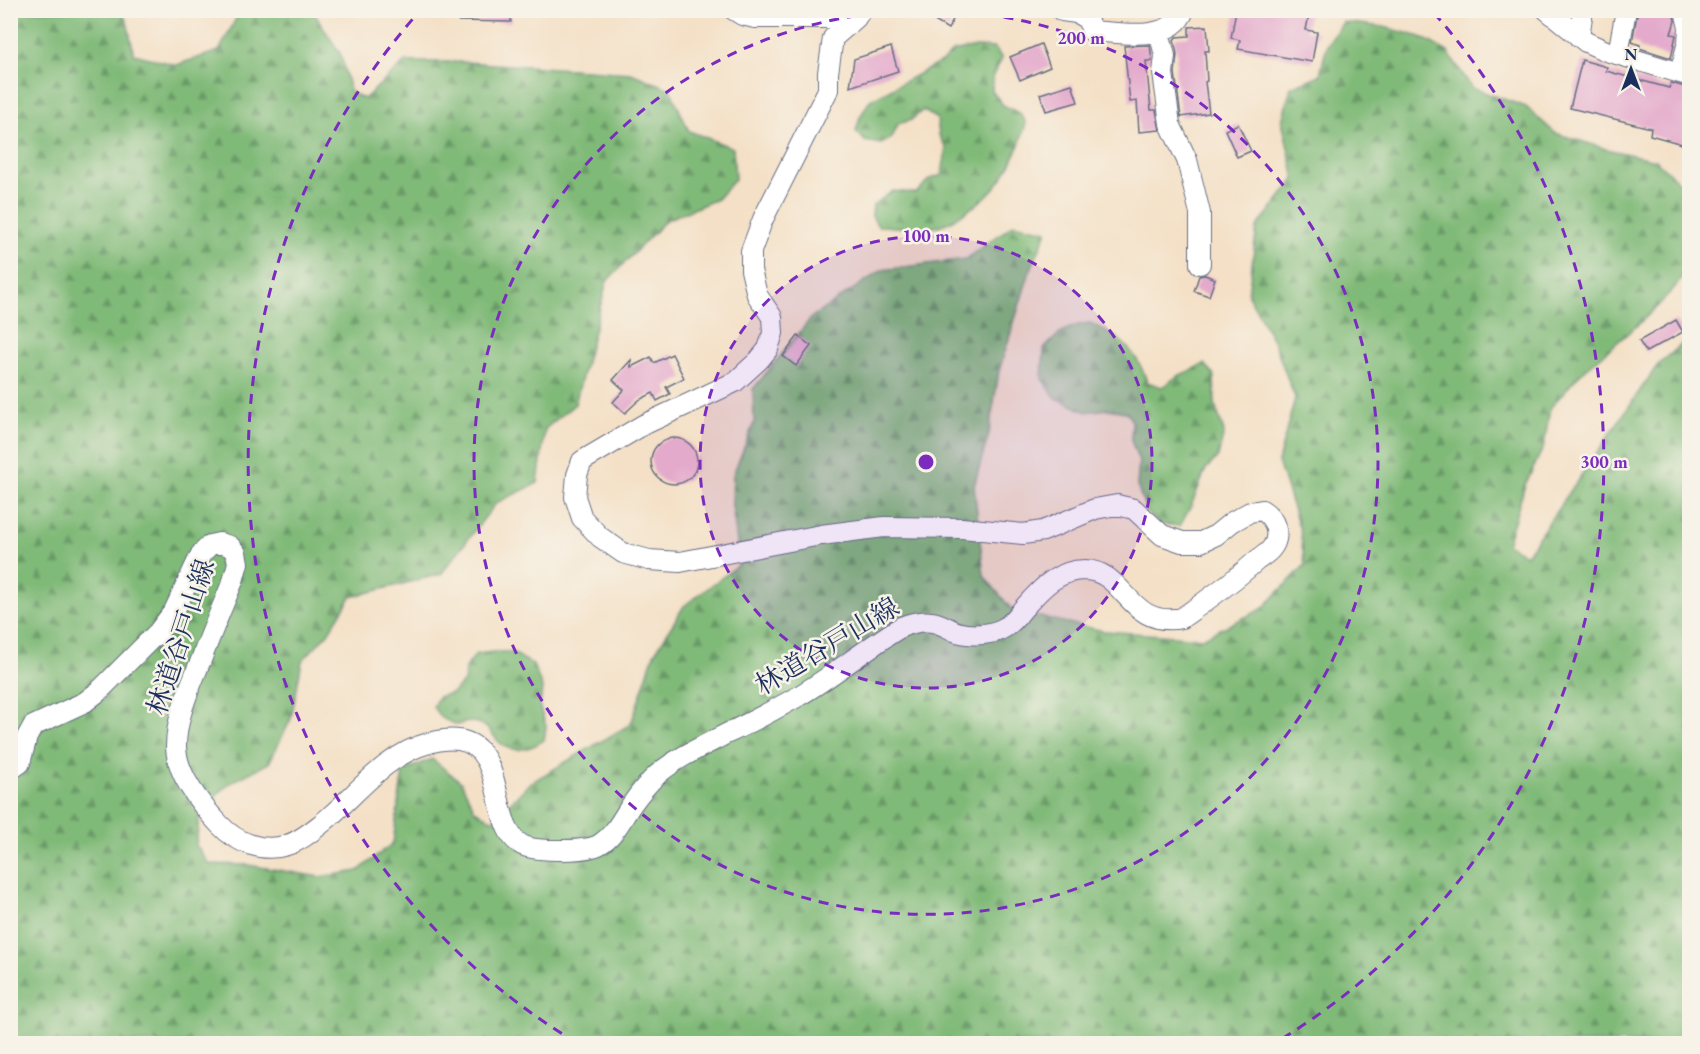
<svg xmlns="http://www.w3.org/2000/svg" width="1700" height="1054" viewBox="0 0 1700 1054" font-family="'EB Garamond','Noto Serif JP',serif">
	<defs>
		<pattern id="forest-firs" width="22" height="20" patternUnits="userSpaceOnUse" patternTransform="scale(1.5)"><rect width="22" height="20" fill="#80ba78"/><path d="M5 1l3.5 6h-7zM16 11l3.5 6h-7z" fill="#689866"/></pattern>
	</defs>
	<rect width="100%" height="100%" fill="#f7f3e8"/>
	<filter id="ink" filterUnits="userSpaceOnUse"><feTurbulence type="fractalNoise" baseFrequency=".0167" numOctaves="2"/><feDisplacementMap in="SourceGraphic" scale="12" xChannelSelector="R" yChannelSelector="G"/><feConvolveMatrix kernelMatrix="1 2 1 2 8 2 1 2 1" color-interpolation-filters="sRGB"/></filter>
	<filter id="wash" filterUnits="userSpaceOnUse"><feTurbulence type="fractalNoise" baseFrequency=".008" numOctaves="4" result="noise"/><feDisplacementMap in="SourceGraphic" scale="24" xChannelSelector="R" yChannelSelector="G"/><feGaussianBlur stdDeviation="1.35" result="paint"/><feColorMatrix in="noise" values="0 0 0 0 0 0 0 0 0 0 0 0 0 0 0 0 0 1.4 0 .05"/><feComposite in="paint" operator="in"/></filter>
	<g filter="url(#wash)">
		<rect width="100%" height="100%" fill="#f4e0c6"/>
		<path fill="url(#forest-firs)" stroke="#4e746b" stroke-width="1.5" d="M10 11H120L127 21 134 54 176 65 219 51 240 11H313L341 55 350 92 364 99 405 62H464L631 73 670 89 689 131 733 148 735 179 717 199 666 220 607 281 575 404 545 429 538 483 496 503 441 574 351 597 328 633 302 661 291 719 269 763 230 783 200 810 196 845 209 864 248 865 320 877 358 871 393 843 403 771 432 759 461 782 475 810 493 820 530 783 631 724 654 654 684 606 740 564 732 505 733 475 754 423 753 389 812 317 882 270 966 259 1014 224 1047 231 1029 274 999 371 989 433 974 486 984 576 1013 611 1104 631 1202 638 1262 609 1305 565 1300 530 1278 462 1295 398 1274 342 1248 295 1257 227 1295 179 1282 121 1291 87 1320 75 1327 45 1343 22 1384 27 1421 37 1448 52 1472 88 1526 107 1555 133 1606 149 1655 160 1685 187 1689 201V239L1681 280 1663 301 1641 322 1579 375 1550 408 1544 446 1525 485 1507 544 1526 555 1657 366 1689 338V1043H11Z
			M977 47 995 48 1002 59 993 75 992 91 1003 105 1021 114 1026 123C1015 163 999 193 962 214 956 218 949 223 942 225 922 232 899 226 878 226L872 216 873 205 893 191 916 193 930 179 942 175 946 148 939 135 937 119 923 110 911 120 898 124 892 138 881 144 865 141 856 131 860 117 870 100 943 61 952 52Z
			M1090 323C1120 337 1137 350 1147 382L1162 387 1178 376 1205 364 1214 375 1215 405 1224 432 1218 457 1206 469 1191 506 1180 526 1160 524 1147 512 1137 486 1139 462 1131 440 1132 421 1126 412 1107 409 1086 412 1056 398 1042 379 1044 349C1059 333 1068 325 1090 323Z
			M493 652H512L533 665 542 687 540 708 546 726 544 740C530 750 511 755 497 740 493 735 490 729 484 726 475 720 466 722 457 725L441 718 433 707 438 697 452 693 464 682 466 667 476 654Z"/>
		<g id="blocks">
			<path fill="#e4aacc" d="M458 10H511V22L458 21Z
				M916 10H958L948 29Z
				M1236 10H1286L1309 15 1306 30 1317 32 1312 62 1238 49 1240 40 1231 38Z
				M1638 10H1673L1675 21 1671 34 1676 35 1671 58 1639 48 1640 45 1632 42Z
				M1207 26 1209 51H1205L1207 81 1205 82 1209 113 1181 117 1175 73 1177 54 1174 40 1176 37 1189 36V27Z
				M1041 44 1050 67 1020 80 1010 57Z
				M1150 45 1152 61H1146L1151 110H1156L1160 130 1139 132 1137 101 1130 102 1124 46Z
				M891 47 898 71 850 87 854 59Z
				M1582 60 1607 67 1606 71 1669 88 1671 83 1689 88V146L1650 135 1651 128 1570 108Z
				M1072 84 1078 102 1046 111 1040 94Z
				M1238 124 1251 151 1237 157 1225 130Z
				M1205 275 1215 279 1209 296 1194 291 1199 276Z
				M1676 320 1683 332 1646 352 1639 341Z
				M798 336 811 346 796 366 783 356Z
				M672 354 684 378 666 387 670 394 657 401 653 393 639 400 625 413 613 402 624 390 613 380 631 360V367L651 357 654 363Z
				M651 461a23 23 0 1 1 46 0a23 23 0 1 1-46 0Z"/>
		</g>
	</g>
	<g filter="url(#ink)">
		<use href="#blocks" fill-opacity="0" stroke="#676d82" stroke-width="1.5"/>
		<g fill="none" stroke-linecap="round" stroke-linejoin="round">
			<g stroke="#676d82" stroke-width="22">
				<path id="minor" d="M734 10 742 15 755 18H856
					M1547 10 1586 42 1606 51 1690 76
					M1062 11C1080 13 1086 13 1092 31 1120 33 1172 43 1184 10
					M1159 31 1165 56 1163 73 1170 124 1187 160 1200 213V264
					M1579 37 1583 10
					M1618 54 1626 10
					M1680 73 1688 42 1689 28 1685 10
					M10 770 20 763 27 737 33 726 85 702 99 691 158 632 174 611 201 554 210 545 219 543 230 546 236 553 238 563 233 581C222 607 211 633 201 660 190 687 176 717 176 747 177 776 201 805 220 825 237 843 263 853 287 845 300 841 311 832 321 824 356 796 384 755 429 743 518 718 481 834 527 847 541 851 588 852 600 844 615 835 622 818 632 804 639 794 648 783 658 774 678 757 703 746 726 734 750 723 774 710 797 697 833 676 865 649 901 627 911 623 921 620 932 622 941 623 949 629 957 632 970 636 990 635 1002 629 1010 625 1017 617 1022 610 1040 590 1056 570 1085 570 1126 571 1128 629 1182 618 1207 600 1233 582 1256 561 1261 557 1267 554 1271 549 1282 536 1275 518 1262 510L1250 512 1232 522 1216 535 1201 542H1182L1162 535 1134 509 1117 505 1095 509 1043 531 1023 534 962 528 884 527 821 535 680 562 649 560 623 553 600 537 582 518 575 497 577 475 582 461 643 425 735 382 759 360 768 349 773 333 772 317 757 295 751 270V251L763 219 828 90V73L833 38 856 18 861 10"/>
			</g>
			<use href="#minor" stroke="#fff" stroke-width="20"/>
		</g>
	</g>
	<circle cx="926" cy="462" r="226" fill="#7b2cbf" fill-opacity=".12"/>
	<g fill="none" stroke="#7b2cbf" stroke-width="3" stroke-dasharray="10 8">
		<circle cx="926" cy="462" r="226"/>
		<path d="M950 11A452 452 0 1 1 902 11"/>
		<path d="M577 1043A678 678 0 0 1 418 13M1434 13A678 678 0 0 1 1275 1043"/>
	</g>
	<g text-anchor="middle" stroke-width="5" stroke-linejoin="round" paint-order="stroke">
		<g font-size="27" fill="#1b2f5e" stroke="#f7f3e8">
			<text transform="translate(181 637) rotate(-72)" y="9">林道谷戸山線</text>
			<text transform="translate(827 646) rotate(-31)" y="9">林道谷戸山線</text>
		</g>
	</g>
	<circle cx="926" cy="462" r="9" fill="#7b2cbf" stroke="#f7f3e8" stroke-width="3"/>
	<g font-size="18" text-anchor="middle" font-weight="bold" fill="#7b2cbf" stroke="#f7f3e8" stroke-width="5" stroke-linejoin="round" paint-order="stroke">
		<text x="1081" y="44">200 m</text>
		<text x="926" y="242">100 m</text>
		<text x="1604" y="468">300 m</text>
	</g>
	<rect width="1700" height="1054" fill="none" stroke="#f7f3e8" stroke-width="36"/>
	<g transform="translate(1631 69)" stroke="#f7f3e8" stroke-width="4.5" paint-order="stroke">
	<path d="M0-4.5L10 22L0 15L-10 22Z" fill="#1b2f5e"/>
	<text y="-9" font-size="16" font-weight="bold" text-anchor="middle" fill="#1b2f5e">N</text>
	</g>
</svg>
